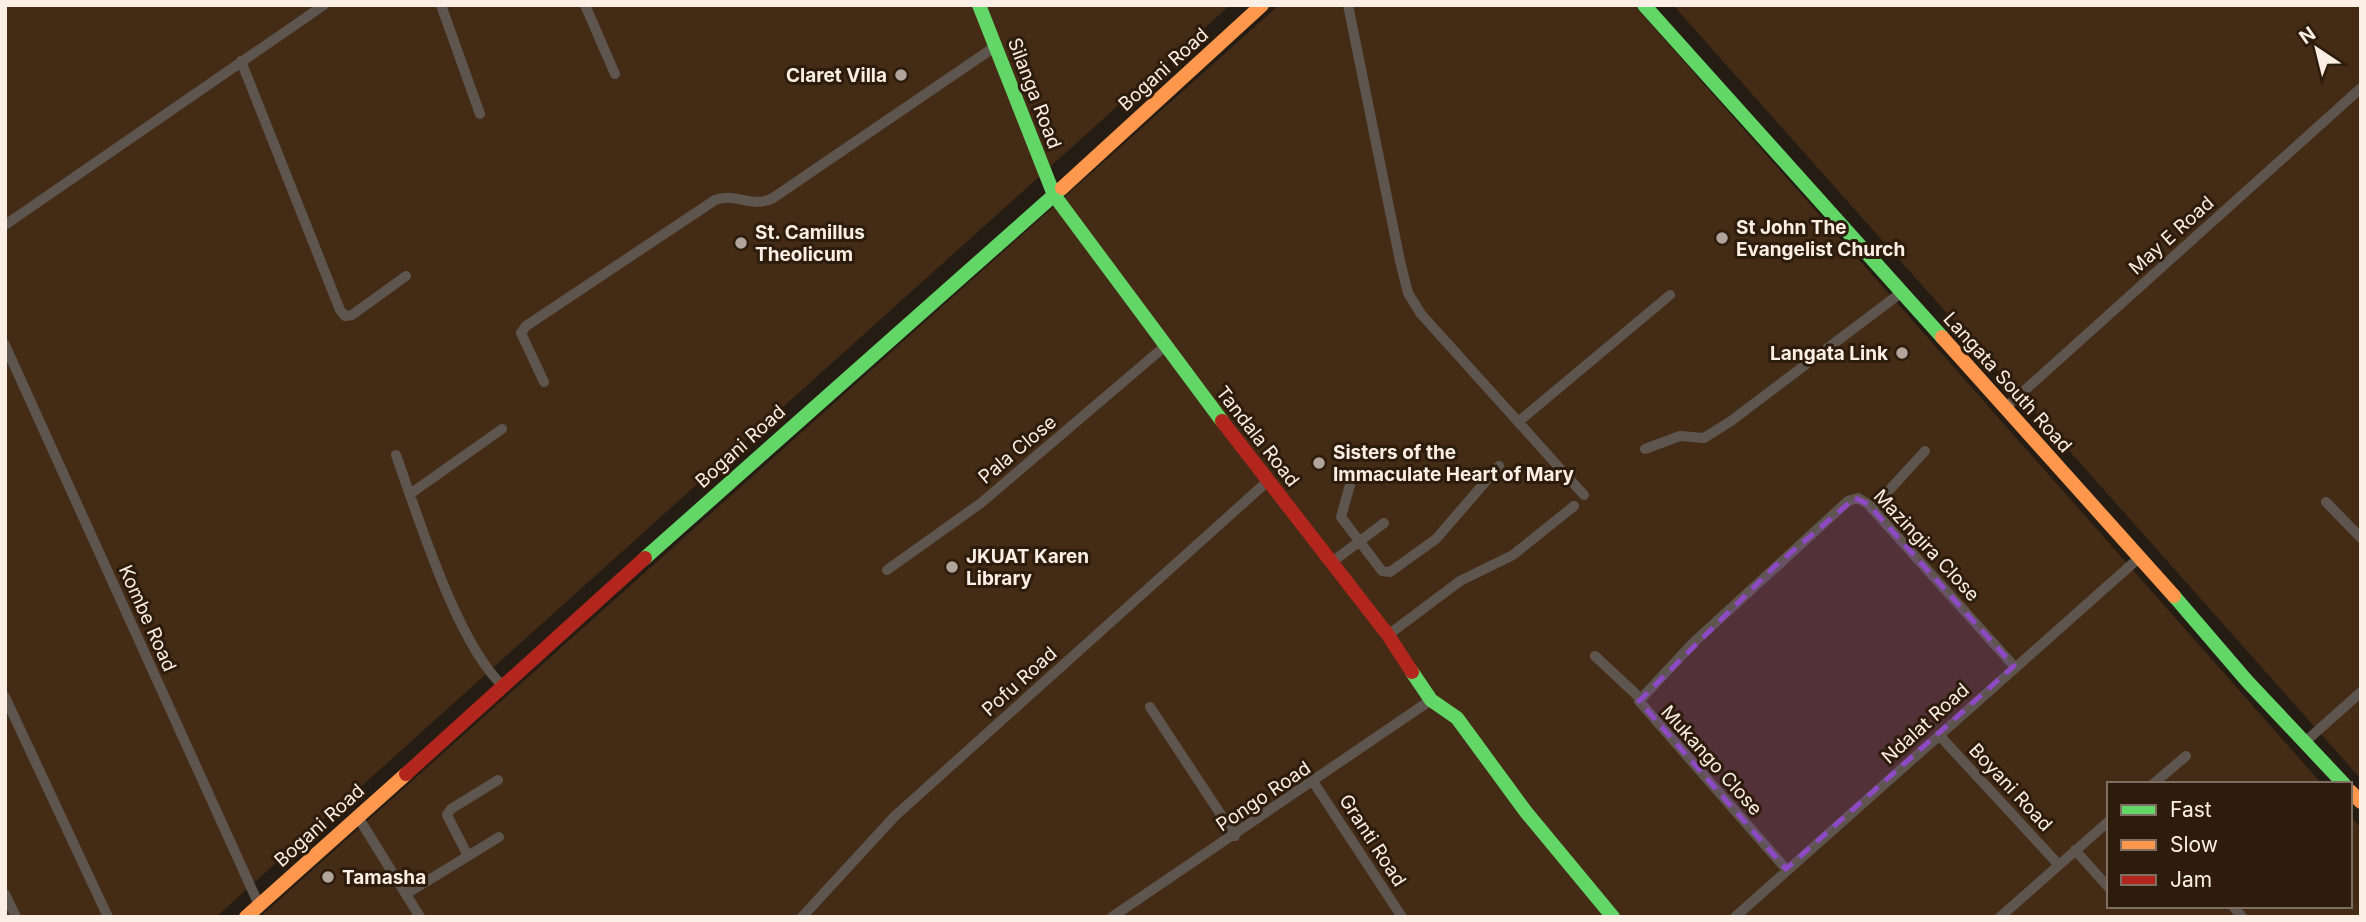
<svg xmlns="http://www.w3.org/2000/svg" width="2366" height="922" viewBox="0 0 2366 922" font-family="Inter,sans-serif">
	<rect width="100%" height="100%" fill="#251c13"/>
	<path fill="#442b16" d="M5 5H1230L216 917H5Z
		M1279 5H1634L2322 784H2109V906H2350V816L2361 828V917H260Z
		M1673 5H2361V779Z"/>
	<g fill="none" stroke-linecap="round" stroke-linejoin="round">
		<path stroke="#5e564e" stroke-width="10" d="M441 5 480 114
			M585 5 615 74
			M1348 5 1400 261 1408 293 1421 314 1584 495
			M241 61 340 310 345 316 352 315 406 276
			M5 225 324 5
			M5 345 259 905
			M544 382 521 333 526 326 715 200C735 192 753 209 773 198L996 46
			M2005 408 2361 88
			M1518 422 1670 295
			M1645 449 1680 436 1704 438 1731 421 1902 292
			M396 455C418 516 457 644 503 686
			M1350 485 1341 517 1382 571 1390 572 1436 539 1499 466
			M410 494 502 429
			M2326 502 2361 538
			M1872 509 1925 451
			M1332 562 1384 523
			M887 570 981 503 1164 347
			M1388 635 1460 581 1513 555 1574 506
			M1595 656 1640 698
			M5 697 108 917
			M1150 707 1235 836
			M1939 735 2058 864
			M2305 742 2361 692
			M1314 783 1402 917
			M2153 784 2186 756
			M358 817 420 917
			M2075 850 2109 888
			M468 856 447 815 451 809 498 780
			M1786 869 1639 701 1693 643 1848 501 1858 498 1868 504 2014 666
			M5 894 16 917
			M406 894 499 837
			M2233 906 2242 917
			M802 917 895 816 1269 480
			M1112 917 1431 700
			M1735 917 2140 557
			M2000 917 2109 821"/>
		<path stroke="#63d668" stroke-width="14" d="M979 5 1054 195 1222 421
			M1644 5 1942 337
			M645 558 1062 188
			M2174 596 2247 681 2344 784
			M1412 672 1431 700 1457 718 1526 812 1613 917"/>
		<path stroke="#ff974d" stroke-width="14" d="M1062 188 1262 5
			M1942 337 2174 596
			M2350 791 2361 802
			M246 917 406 774"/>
		<path stroke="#b3261e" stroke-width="14" d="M1222 421 1388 635 1412 672
			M406 774 645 558"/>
	</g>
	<path fill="#8e49c5" fill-opacity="0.2" stroke="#8e49c5" stroke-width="5" stroke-dasharray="14 9" stroke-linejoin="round" d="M1855 498 1868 504 2014 666 1786 869 1639 701 1775 566Z"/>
	<g fill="#b0a49b" stroke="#2d1b0b" stroke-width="2.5">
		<circle cx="901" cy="75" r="7"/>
		<circle cx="1722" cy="238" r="7"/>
		<circle cx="741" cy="243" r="7"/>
		<circle cx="1902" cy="353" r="7"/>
		<circle cx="1319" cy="463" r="7"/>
		<circle cx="952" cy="567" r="7"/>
		<circle cx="328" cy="877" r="7"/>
	</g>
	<g text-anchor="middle" stroke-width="6" stroke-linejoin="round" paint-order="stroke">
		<g font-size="19" fill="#fbeee4" stroke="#2d1b0b">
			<text transform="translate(1163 69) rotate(-42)" y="7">Bogani Road</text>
			<text transform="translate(1035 93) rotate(69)" y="7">Silanga Road</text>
			<text transform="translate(2171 235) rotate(-42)" y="7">May E Road</text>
			<text transform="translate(2008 382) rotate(48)" y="7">Langata South Road</text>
			<text transform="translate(1258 436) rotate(52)" y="7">Tandala Road</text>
			<text transform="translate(740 446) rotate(-42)" y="7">Bogani Road</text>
			<text transform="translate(1017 449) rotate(-40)" y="7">Pala Close</text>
			<text transform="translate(1927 545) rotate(47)" y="7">Mazingira Close</text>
			<text transform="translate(148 618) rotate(66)" y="7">Kombe Road</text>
			<text transform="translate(1019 681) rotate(-42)" y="7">Pofu Road</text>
			<text transform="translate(1925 723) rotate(-42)" y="7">Ndalat Road</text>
			<text transform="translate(1712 760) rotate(48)" y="7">Mukango Close</text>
			<text transform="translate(2011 787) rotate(47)" y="7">Boyani Road</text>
			<text transform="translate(1263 796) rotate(-34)" y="7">Pongo Road</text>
			<text transform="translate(319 825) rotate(-42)" y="7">Bogani Road</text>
			<text transform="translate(1373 840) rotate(57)" y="7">Granti Road</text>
		</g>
		<g font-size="19" font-weight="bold" fill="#fbeee4" stroke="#2d1b0b" text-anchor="start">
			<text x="887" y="82" text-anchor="end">Claret Villa</text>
			<text x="1736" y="234">St John The<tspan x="1736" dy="22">Evangelist Church</tspan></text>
			<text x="755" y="239">St. Camillus<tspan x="755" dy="22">Theolicum</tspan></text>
			<text x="1888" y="360" text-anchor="end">Langata Link</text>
			<text x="1333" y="459">Sisters of the<tspan x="1333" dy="22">Immaculate Heart of Mary</tspan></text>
			<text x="966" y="563">JKUAT Karen<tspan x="966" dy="22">Library</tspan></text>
			<text x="342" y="884">Tamasha</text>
		</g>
	</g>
	<rect width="2366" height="922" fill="none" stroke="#fbeee4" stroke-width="14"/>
	<rect x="2107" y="782" width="245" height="126" fill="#2d1b0b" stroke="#7f6f62" stroke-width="2"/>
	<rect x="2121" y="805" width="35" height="10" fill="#63d668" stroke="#7f6f62" stroke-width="2"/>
	<text x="2170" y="817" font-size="21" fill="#fbeee4">Fast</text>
	<rect x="2121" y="840" width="35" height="10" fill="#ff974d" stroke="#7f6f62" stroke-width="2"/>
	<text x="2170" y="852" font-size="21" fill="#fbeee4">Slow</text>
	<rect x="2121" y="875" width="35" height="10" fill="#b3261e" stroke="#7f6f62" stroke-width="2"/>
	<text x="2170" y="887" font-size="21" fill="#fbeee4">Jam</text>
	<g transform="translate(2317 49) rotate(325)" stroke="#2d1b0b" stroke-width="5" paint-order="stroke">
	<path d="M0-5L12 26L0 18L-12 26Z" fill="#fbeee4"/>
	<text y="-10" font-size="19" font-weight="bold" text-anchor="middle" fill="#fbeee4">N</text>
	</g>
</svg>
